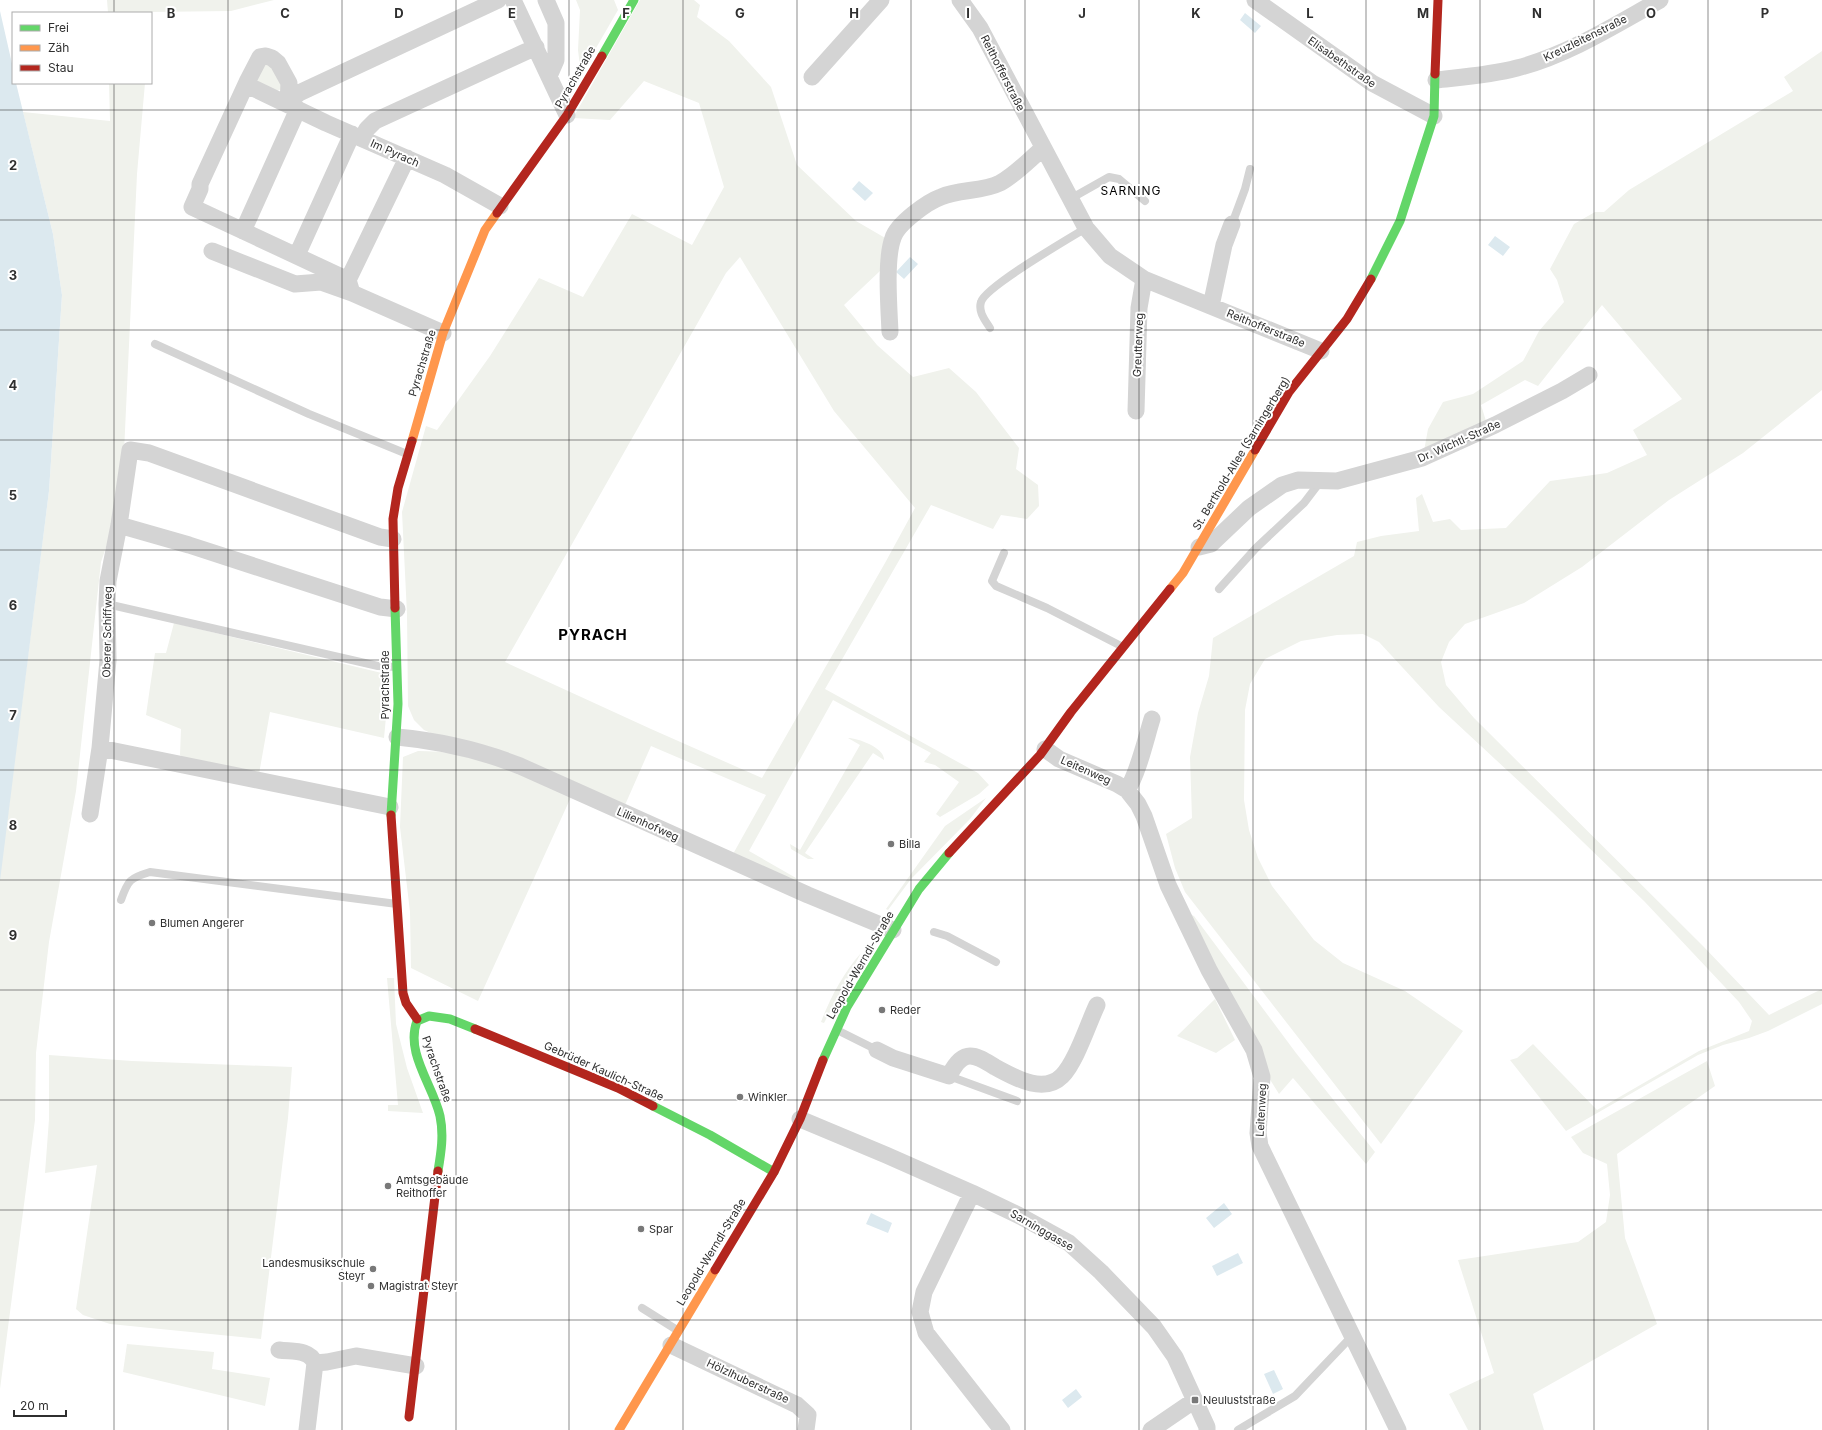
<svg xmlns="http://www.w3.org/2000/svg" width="1822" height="1430" viewBox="0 0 1822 1430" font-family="Inter,sans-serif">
	<rect width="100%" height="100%" fill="#fff"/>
	<path fill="#f0f2ec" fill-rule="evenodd" d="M107 0H274L231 11 151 12V14L108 13Z
		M576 0H614L618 10 581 74 578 50 580 10Z
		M640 0H694L700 5 697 17 729 41 771 87 797 165 856 221 887 239 880 271 844 305 877 345 913 377 949 368 976 392 1019 448 1016 469 1038 485 1039 506 1027 519 1001 515 993 529 931 505 825 689 978 773 989 785 979 794 940 817 936 814 959 782 935 765 924 762 931 753 833 700 749 851 796 878V885L733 854 766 795 651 746 625 805 433 734 424 730 414 720 408 706 407 614 402 512 426 426 437 430 490 356 539 278 583 297 632 214 692 245 724 187 699 103 644 81 610 120 573 118ZM740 257 834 411 915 508 885 563 762 778 651 729 505 662 726 273Z
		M1822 51V390L1743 453 1669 500 1582 567 1524 603 1465 624 1449 642 1441 662 1446 685 1474 718 1703 946 1769 1015 1822 989V1004L1768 1031 1749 1038 1723 1045 1698 1055 1566 1131 1510 1060 1517 1058 1533 1044 1597 1110 1699 1051 1749 1031 1752 1021 1739 1002 1644 901 1552 812 1439 707 1379 642 1363 634 1337 635 1301 641 1265 659 1250 684 1245 710 1244 800 1249 830 1258 858 1272 886 1314 940 1343 963 1405 991 1463 1031 1381 1144 1185 892 1175 868 1166 834 1192 818 1190 757 1198 713 1209 676 1213 638 1354 556 1357 542 1381 536 1419 531 1416 498 1422 494 1433 522 1450 519 1461 530 1506 528 1550 481 1607 473 1647 455 1633 430 1682 399 1602 305 1538 386 1525 380 1481 405 1486 421 1424 451 1428 429 1443 402 1473 394 1523 361 1539 331 1564 302 1557 280 1550 269 1574 224 1595 212H1604L1629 190 1793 91 1784 77Z
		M265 62 275 65 282 89 276 91 260 85 257 79Z
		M109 83H145L137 174 124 452 114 524 101 562 76 791 49 942 36 1053 35 1120 0 1389V875L49 491 62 295 53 234 23 112 110 121Z
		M174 623 390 675 384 738 270 712 259 774 186 761 180 755 181 729 146 715 155 653H166Z
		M848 738C858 738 885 748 884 760L873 753 805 853 814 859H808L791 849 790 844 800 850 860 745Z
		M418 751C446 751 476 755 502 765 526 774 549 786 571 797L478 1001 411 968 410 912 400 827 403 757Z
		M986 798 970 819 911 879 888 910 886 909 945 826Z
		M1187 913 1194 916 1296 1053 1375 1152 1366 1164 1293 1078 1279 1094 1266 1073Z
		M861 953 824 1023 821 1022C830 998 844 972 861 953Z
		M387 978H394L396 1024 407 1068 423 1113 388 1111V1105H398Z
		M1215 999 1235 1040 1216 1053 1177 1036Z
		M49 1055 132 1061 292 1067 288 1118 261 1339 110 1324 83 1315 76 1309 97 1165 45 1173 49 1119Z
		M1707 1061 1715 1086 1617 1154 1625 1238 1657 1324 1533 1394 1544 1430H1468L1449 1394 1494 1373 1458 1260 1578 1242 1606 1222 1610 1195 1607 1164 1583 1153 1571 1137Z
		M127 1344 214 1352 212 1369 270 1378 265 1406 123 1372Z"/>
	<path fill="#dce9ef" d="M0 11 13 68V83H16L53 234 62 295 49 491 0 881Z
		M1245 13 1261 26 1255 33 1240 20Z
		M859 181 873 193 865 201 852 189Z
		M1495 236 1510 247 1503 256 1488 245Z
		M910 257 918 264 904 279 896 272Z
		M1224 1203 1232 1214 1214 1228 1206 1218Z
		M871 1213 892 1223 888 1233 866 1224Z
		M1238 1253 1243 1263 1217 1276 1212 1266Z
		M1274 1370 1283 1389 1273 1394 1264 1374Z
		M1076 1389 1082 1397 1068 1408 1062 1400Z"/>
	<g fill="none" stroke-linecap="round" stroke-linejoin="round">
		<path stroke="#d4d4d4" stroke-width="8" d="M1070 199 1109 177 1119 179 1145 201
			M1232 224 1245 189 1250 169
			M990 328C985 320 978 312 981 302 985 287 1068 239 1086 228
			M155 344 309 414 407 454
			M1004 553 992 581 996 586 1047 608 1123 647
			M1219 589 1256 548 1304 503 1320 482
			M107 604 378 666 396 667
			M121 900C128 880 130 878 150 872L397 904
			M934 932 947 936 996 962
			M837 1030 877 1050
			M949 1076 1017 1101
			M642 1308 677 1330
			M1238 1430 1295 1396 1353 1335"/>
		<path stroke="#d4d4d4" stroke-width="17" d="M513 0 567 115
			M546 0 556 23V60L549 76
			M960 0 980 28 1086 228 1110 256 1144 279 1321 351
			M1255 0 1372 83 1434 116
			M812 77 881 0
			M1436 80C1463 77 1491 75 1517 68 1568 55 1615 25 1660 0
			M247 82 200 184V189L192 207 348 280 352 293
			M288 103 289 83 278 63 272 58 266 56 260 57 247 82 253 88 326 123 445 175 500 206
			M288 103 299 93 498 0
			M362 138 367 129 375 121 536 47
			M243 231 298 109
			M212 251 295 284 321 282 352 293 443 333
			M297 255 352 134
			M348 280 407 158
			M1211 306 1224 245 1232 224
			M890 332C889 308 885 259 893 238 897 224 927 202 941 197 959 189 982 192 1000 183 1015 175 1029 160 1042 149
			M1136 411 1139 308 1144 279
			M119 525 189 545 380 607 397 609
			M1199 547 1211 544 1249 508 1282 485 1298 480 1337 481 1422 458 1495 425 1562 391 1589 375
			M397 737C440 741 480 750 520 766L808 895 893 930
			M100 748 390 807
			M1045 749 1059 759 1117 784 1127 790 1138 804 1144 816 1168 885 1209 970 1254 1050 1262 1077 1258 1133 1260 1146 1398 1430
			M1127 790C1138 774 1146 738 1152 719
			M90 814 100 748 108 660 107 604 108 581 119 525 130 450 149 453 380 537 393 539
			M877 1050 893 1058 949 1076C953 1068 960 1056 970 1056 979 1056 988 1063 995 1067 1014 1077 1043 1095 1062 1076 1076 1062 1088 1024 1097 1005
			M800 1119 886 1155 972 1193 1018 1215 1069 1243 1101 1272 1154 1327 1175 1357 1207 1427V1430
			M972 1193 924 1292 920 1312 926 1333 1002 1430
			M671 1345 797 1405 808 1415 806 1430
			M279 1350C292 1352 309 1349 315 1363L327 1362 356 1356 416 1366
			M307 1430 315 1363
			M1151 1430 1195 1400"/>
		<path stroke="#63d668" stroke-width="9" d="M602 56 634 0
			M1371 279 1400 221 1434 116 1435 74
			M391 815 398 704 395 608
			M823 1060 847 1007 919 889 949 853
			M653 1106 710 1135 774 1172
			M438 1171C441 1153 444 1135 440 1116 433 1085 405 1053 417 1021L429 1016 450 1019 475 1029"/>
		<path stroke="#ff974d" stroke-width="9" d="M412 441 443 333 485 230 497 213
			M1170 589 1183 573 1255 450
			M619 1430 715 1270"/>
		<path stroke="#b3261e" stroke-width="9" d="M1435 74 1438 0
			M497 213 567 115 602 56
			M1255 450 1289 392 1347 319 1371 279
			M395 608 393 519 398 488 412 441
			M391 815 403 993 406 1003 417 1019
			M949 853 1040 755 1071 712 1170 589
			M475 1029 618 1088 653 1106
			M715 1270 774 1172 800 1119 823 1060
			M409 1417 438 1171"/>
	</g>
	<path fill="none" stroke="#2f2f2f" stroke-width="1" stroke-opacity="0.55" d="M114 0V13M228 0V1430M342 0V1430M456 0V1430M569 0V1430M683 0V1430M797 0V1430M911 0V1430M1025 0V1430M1139 0V1430M1253 0V1430M1366 0V1430M1480 0V1430M1594 0V1430M1708 0V1430M114 83V1430M0 110H1822M0 220H1822M0 330H1822M0 440H1822M0 550H1822M0 660H1822M0 770H1822M0 880H1822M0 990H1822M0 1100H1822M0 1210H1822M0 1320H1822"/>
	<g fill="#787878" stroke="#fff" stroke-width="1.5">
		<circle cx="891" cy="844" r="4"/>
		<circle cx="152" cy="923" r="4"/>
		<circle cx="882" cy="1010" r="4"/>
		<circle cx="740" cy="1097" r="4"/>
		<circle cx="388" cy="1186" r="4"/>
		<circle cx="641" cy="1229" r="4"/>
		<circle cx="373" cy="1269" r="4"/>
		<circle cx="371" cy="1286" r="4"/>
		<rect x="1191" y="1396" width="8" height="8" rx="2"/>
	</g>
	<g text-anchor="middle" stroke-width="4" stroke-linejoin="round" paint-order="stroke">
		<g font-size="11" fill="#2f2f2f" stroke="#fff">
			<text transform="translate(1585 38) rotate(-26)" y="4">Kreuzleitenstraße</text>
			<text transform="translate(1342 62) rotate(35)" y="4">Elisabethstraße</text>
			<text transform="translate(1003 73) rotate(63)" y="4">Reithofferstraße</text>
			<text transform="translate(575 77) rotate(-60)" y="4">Pyrachstraße</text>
			<text transform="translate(395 153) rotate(24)" y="4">Im Pyrach</text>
			<text transform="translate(1266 328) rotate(22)" y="4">Reithofferstraße</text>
			<text transform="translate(1138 345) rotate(-88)" y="4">Greutterweg</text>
			<text transform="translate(422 363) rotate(-73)" y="4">Pyrachstraße</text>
			<text transform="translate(1459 441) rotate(-24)" y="4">Dr. Wichtl-Straße</text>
			<text transform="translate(1241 453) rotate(-59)" y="4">St. Berthold-Allee (Sarningerberg)</text>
			<text transform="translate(107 632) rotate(-89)" y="4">Oberer Schiffweg</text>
			<text transform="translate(385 685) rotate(-90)" y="4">Pyrachstraße</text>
			<text transform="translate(1086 770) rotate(24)" y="4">Leitenweg</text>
			<text transform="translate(648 824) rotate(24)" y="4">Lilienhofweg</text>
			<text transform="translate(860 965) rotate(-60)" y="4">Leopold-Werndl-Straße</text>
			<text transform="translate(437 1069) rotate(71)" y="4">Pyrachstraße</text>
			<text transform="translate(604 1071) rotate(24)" y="4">Gebrüder Kaulich-Straße</text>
			<text transform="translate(1261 1110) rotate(-87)" y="4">Leitenweg</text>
			<text transform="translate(1042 1230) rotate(30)" y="4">Sarninggasse</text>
			<text transform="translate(711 1252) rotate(-59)" y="4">Leopold-Werndl-Straße</text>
			<text transform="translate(748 1381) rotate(25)" y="4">Hölzlhuberstraße</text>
		</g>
		<g font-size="11" fill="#2f2f2f" stroke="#fff" text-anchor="start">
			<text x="899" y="848">Billa</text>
			<text x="160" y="927">Blumen Angerer</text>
			<text x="890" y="1014">Reder</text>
			<text x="748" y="1101">Winkler</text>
			<text x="396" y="1184">Amtsgebäude<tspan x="396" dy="13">Reithoffer</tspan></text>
			<text x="649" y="1233">Spar</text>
			<text x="365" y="1267" text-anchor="end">Landesmusikschule<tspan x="365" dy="13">Steyr</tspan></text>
			<text x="379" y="1290">Magistrat Steyr</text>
			<text x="1203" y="1404">Neuluststraße</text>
		</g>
		<g font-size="12" letter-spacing="1" fill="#000" stroke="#fff">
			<text x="1131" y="195">SARNING</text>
		</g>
		<g font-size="15" font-weight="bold" letter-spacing="1" fill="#000" stroke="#fff">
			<text x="593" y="640">PYRACH</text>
		</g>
	</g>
	<g font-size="13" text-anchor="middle" font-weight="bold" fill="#2f2f2f" stroke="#fff" stroke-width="4" stroke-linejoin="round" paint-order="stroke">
		<text x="171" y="18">B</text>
		<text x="285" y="18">C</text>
		<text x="399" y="18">D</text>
		<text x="512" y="18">E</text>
		<text x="626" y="18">F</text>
		<text x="740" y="18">G</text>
		<text x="854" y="18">H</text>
		<text x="968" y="18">I</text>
		<text x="1082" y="18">J</text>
		<text x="1196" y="18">K</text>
		<text x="1310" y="18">L</text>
		<text x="1423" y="18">M</text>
		<text x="1537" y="18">N</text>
		<text x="1651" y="18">O</text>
		<text x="1765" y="18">P</text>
		<text x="13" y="170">2</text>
		<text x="13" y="280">3</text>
		<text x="13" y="390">4</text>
		<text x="13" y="500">5</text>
		<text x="13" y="610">6</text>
		<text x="13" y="720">7</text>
		<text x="13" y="830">8</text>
		<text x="13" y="940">9</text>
	</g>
	<rect x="12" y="12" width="140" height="72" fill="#ffffff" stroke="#acacac"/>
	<rect x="20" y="25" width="20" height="6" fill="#63d668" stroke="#acacac"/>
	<text x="48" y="32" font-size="12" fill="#2f2f2f">Frei</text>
	<rect x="20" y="45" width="20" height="6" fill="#ff974d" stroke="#acacac"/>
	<text x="48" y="52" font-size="12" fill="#2f2f2f">Zäh</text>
	<rect x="20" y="65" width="20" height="6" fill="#b3261e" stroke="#acacac"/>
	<text x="48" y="72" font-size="12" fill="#2f2f2f">Stau</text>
	<path d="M14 1410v6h52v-6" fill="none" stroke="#2f2f2f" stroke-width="2"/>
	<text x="20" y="1410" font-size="12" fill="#2f2f2f" stroke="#ffffff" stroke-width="3" paint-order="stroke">20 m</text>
</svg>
